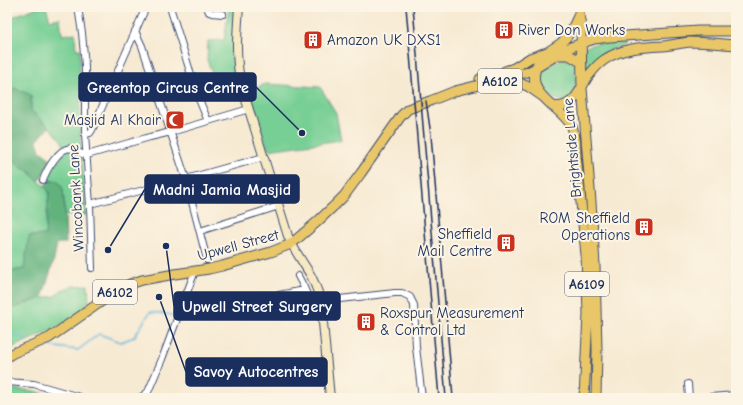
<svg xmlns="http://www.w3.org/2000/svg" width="743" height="405" viewBox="0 0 743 405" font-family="'Comic Neue',sans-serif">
	<rect width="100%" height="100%" fill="#fcf5e5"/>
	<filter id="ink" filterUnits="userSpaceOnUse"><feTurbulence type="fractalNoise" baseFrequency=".025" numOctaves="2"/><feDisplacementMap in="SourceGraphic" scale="8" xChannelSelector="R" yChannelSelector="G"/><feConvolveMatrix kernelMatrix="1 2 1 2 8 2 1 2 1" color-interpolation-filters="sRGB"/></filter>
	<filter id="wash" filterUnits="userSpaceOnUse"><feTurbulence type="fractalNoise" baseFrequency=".012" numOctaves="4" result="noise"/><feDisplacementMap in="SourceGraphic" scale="16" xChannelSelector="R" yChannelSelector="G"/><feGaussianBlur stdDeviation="0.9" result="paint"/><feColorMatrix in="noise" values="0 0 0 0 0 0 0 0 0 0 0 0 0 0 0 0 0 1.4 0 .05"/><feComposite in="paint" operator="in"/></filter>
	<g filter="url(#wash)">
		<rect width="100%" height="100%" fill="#f7ead3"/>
		<path fill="#78cf95" stroke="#4a7f7a" d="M38 7H46L50 20 60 18 62 35 75 33 76 49H80V130L86 215H65L63 189 58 181H48C48 173 53 168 58 162 61 158 65 154 64 148 64 138 39 118 31 111V96L14 88 7 93V19Z
			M229 7H235L233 56 239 88 227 86 218 88 207 60 208 41 224 40Z
			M611 41 624 42 625 45C608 50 595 60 585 74V47L601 42Z
			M564 57 575 63C575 70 577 84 574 91 565 116 530 86 545 69Z
			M265 84 320 87 336 113 341 140 268 150 249 91Z
			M7 151 20 167 29 171 35 178 45 186 49 192 45 236 24 269 7 272Z
			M88 285 89 302 67 323 7 350V309H10L42 298 55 296 61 290 74 286Z
			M11 389 34 391 59 398H10Z"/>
		<path fill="#62b27e" stroke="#3e706e" d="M14 88 31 95V111L49 127 37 141 40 151 51 159 39 181 35 178 29 171 20 167 7 151V93Z
			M48 181H58L63 189 65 215 66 243H57L54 260 42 298 10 309H7V272L24 269 29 236 45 235 49 192 45 186Z"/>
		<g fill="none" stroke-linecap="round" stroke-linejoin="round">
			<path stroke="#63b4de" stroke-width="1.5" d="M7 339 15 336 25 338
				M47 345 56 347 78 350 99 334 121 342 134 337 150 312 173 315"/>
		</g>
	</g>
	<g filter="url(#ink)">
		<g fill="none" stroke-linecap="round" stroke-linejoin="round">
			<g stroke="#3c4b70" stroke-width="8">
				<path id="street" d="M78 7 82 33 85 66V134L90 205 92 268
					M170 7 198 97 208 121
					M207 7 209 12 212 13 223 14
					M135 31 142 46 186 179 207 260
					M85 134 90 133 92 130 146 7
					M43 180C46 171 60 145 72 149 78 151 80 155 87 155L150 137 171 132 249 109
					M90 204 186 179 264 157
					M200 231 279 206
					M298 276C304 287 310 298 310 312
					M184 301 203 307 209 308 305 290
					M321 301 395 293H402L410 297 414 305 416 347 422 398
					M7 382 34 384 83 398
					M688 384 689 398
					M140 398 148 392 162 359 195 271
					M697 398 736 395"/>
			</g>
			<g stroke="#3c4b70" stroke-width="10">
				<path id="secondary" d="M239 7C237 33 235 58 241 84L288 236C294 250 302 261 310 274 315 283 318 292 321 301L330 398"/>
			</g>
			<g stroke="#3c4b70" stroke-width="11">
				<path id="primary" d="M579 7V14L581 27 582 88 591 202 595 265 597 350 596 398
					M579 14C574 25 570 35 561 43 551 51 542 52 537 65 524 96 561 105 572 127 576 136 576 145 576 154 577 164 578 173 579 182L586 255 588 314 584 398
					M557 55H569L581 62
					M505 71 514 68 530 58 544 53
					M480 79 494 74 525 73 536 68 568 48 594 39 610 37 698 31H736
					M552 106C572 110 579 92 587 78 592 71 597 65 604 60 621 48 642 47 663 46 672 45 681 43 690 42 705 42 721 44 736 45
					M7 357 13 353 49 338 115 292 130 284 142 280 175 274 209 269 222 266 271 252 291 244 317 222 336 204 344 196 361 173 401 116 408 109 430 101 455 91 491 82 501 81 520 83 529 87 542 96"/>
			</g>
			<use href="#street" stroke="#fff" stroke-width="6"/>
			<use href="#secondary" stroke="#f6e9c3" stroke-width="8"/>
			<use href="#primary" stroke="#e9c769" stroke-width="9"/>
			<path stroke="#1b2f5e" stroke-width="1.5" d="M406 7 439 398
				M413 7 446 398
				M426 101 431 135 453 398"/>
		</g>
	</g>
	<defs>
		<g id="building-square" transform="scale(1)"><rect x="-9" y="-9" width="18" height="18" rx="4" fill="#c8321e" stroke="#fcf5e5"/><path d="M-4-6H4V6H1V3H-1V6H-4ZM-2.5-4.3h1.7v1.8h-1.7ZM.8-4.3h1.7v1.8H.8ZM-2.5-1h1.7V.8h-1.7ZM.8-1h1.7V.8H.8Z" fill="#fff"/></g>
		<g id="mosque-square" transform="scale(1)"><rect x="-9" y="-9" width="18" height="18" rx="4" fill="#c8321e" stroke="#fcf5e5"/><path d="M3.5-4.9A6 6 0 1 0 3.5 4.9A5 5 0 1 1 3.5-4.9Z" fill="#fff"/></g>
	</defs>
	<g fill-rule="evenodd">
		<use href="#building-square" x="504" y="30"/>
		<use href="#building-square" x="313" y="40"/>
		<use href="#mosque-square" x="175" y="120"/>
		<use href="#building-square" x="644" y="227"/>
		<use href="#building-square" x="506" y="243"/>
		<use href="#building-square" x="366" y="322"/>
	</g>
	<g text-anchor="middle" stroke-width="4" stroke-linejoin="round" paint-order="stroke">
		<g fill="#fcf5e5" stroke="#5e6a86" stroke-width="1">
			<rect x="478" y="69" width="44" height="24" rx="3"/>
			<rect x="565" y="272" width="44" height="24" rx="3"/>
			<rect x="93" y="280" width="44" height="24" rx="3"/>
		</g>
		<g font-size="14" font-weight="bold" fill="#1b2f5e">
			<text x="500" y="86">A6102</text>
			<text x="587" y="289">A6109</text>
			<text x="115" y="297">A6102</text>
		</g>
		<g font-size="15" fill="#1b2f5e" stroke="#fcf5e5" text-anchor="start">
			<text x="518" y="35">River Don Works</text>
			<text x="327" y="45">Amazon UK DXS1</text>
			<text x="161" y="125" text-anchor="end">Masjid Al Khair</text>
			<text x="630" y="223" text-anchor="end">ROM Sheffield<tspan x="630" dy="17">Operations</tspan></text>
			<text x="492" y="239" text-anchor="end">Sheffield<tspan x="492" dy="17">Mail Centre</tspan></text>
			<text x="380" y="318">Roxspur Measurement<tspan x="380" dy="17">&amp; Control Ltd</tspan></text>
		</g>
		<g font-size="15" fill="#1b2f5e" stroke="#fcf5e5">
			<text transform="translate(572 148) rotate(-95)" y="5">Brightside Lane</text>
			<text transform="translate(76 198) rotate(-93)" y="5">Wincobank Lane</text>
			<text transform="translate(238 245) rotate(-15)" y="5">Upwell Street</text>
		</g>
	</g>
	<path fill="none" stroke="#1b2f5e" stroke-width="1.5" d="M302 133L256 87M108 250L145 189M166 246L174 306M159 297L186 372"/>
	<g fill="#1b2f5e" stroke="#fcf5e5" stroke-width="1.5">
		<circle cx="302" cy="133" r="4"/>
		<circle cx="108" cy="250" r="4"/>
		<circle cx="166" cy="246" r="4"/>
		<circle cx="159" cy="297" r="4"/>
	</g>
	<g fill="#1b2f5e" stroke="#1b2f5e" stroke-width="1.5">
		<rect x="79" y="73" width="177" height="28" rx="4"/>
		<rect x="145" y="175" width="154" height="28" rx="4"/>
		<rect x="174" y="292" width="166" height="28" rx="4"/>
		<rect x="186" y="358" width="141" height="28" rx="4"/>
	</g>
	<g font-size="16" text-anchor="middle" font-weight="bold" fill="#fff">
		<text x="168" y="93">Greentop Circus Centre</text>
		<text x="222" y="195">Madni Jamia Masjid</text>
		<text x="257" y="312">Upwell Street Surgery</text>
		<text x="256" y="377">Savoy Autocentres</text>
	</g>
	<rect width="743" height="405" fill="none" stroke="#fcf5e5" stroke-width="24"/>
</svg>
